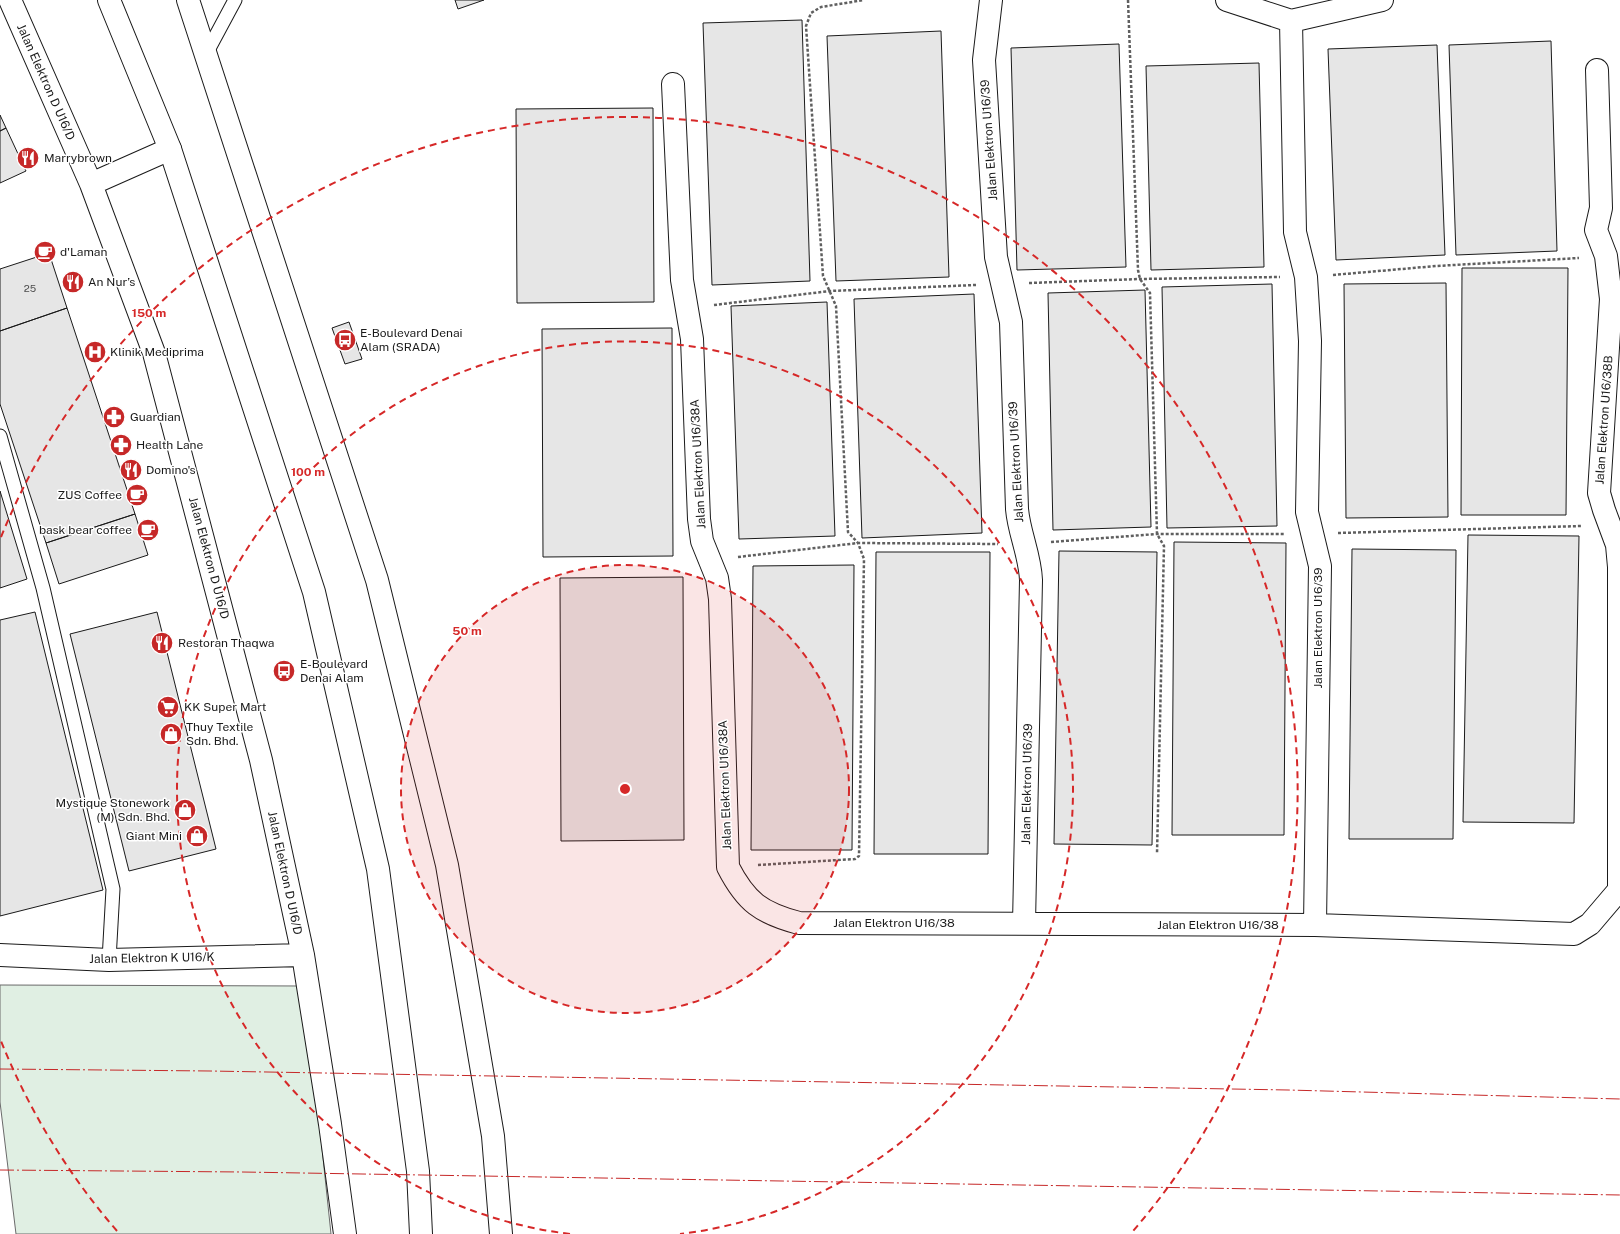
<svg xmlns="http://www.w3.org/2000/svg" width="1620" height="1234" viewBox="0 0 1620 1234" font-family="'Public Sans',sans-serif">
	<rect width="100%" height="100%" fill="#fff"/>
	<path fill="#e0efe3" stroke="#6a6a6a" d="M0 985 305 986 331 1234H16L0 1102Z"/>
	<path fill="#e6e6e6" stroke="#1a1a1a" d="M455 0H484L458 9Z
		M802 20 810 281 712 285 703 23Z
		M941 31 949 277 836 281 827 36Z
		M1551 41 1557 251 1456 255 1449 45Z
		M1119 44 1126 267 1017 270 1011 48Z
		M1437 45 1445 255 1336 260 1328 49Z
		M1259 63 1264 267 1151 270 1146 66Z
		M653 108 654 302 517 303 516 109Z
		M0 115 6 128 0 131Z
		M6 128 26 171 0 183V131Z
		M49 253 67 308 0 331V269Z
		M1462 268H1568L1566 515H1461Z
		M1446 283 1448 517 1346 518 1344 284Z
		M1272 284 1277 526 1167 528 1162 287Z
		M1145 290 1151 527 1053 530 1048 293Z
		M974 294 982 533 862 538 854 299Z
		M827 302 835 536 739 539 731 306Z
		M67 308 135 514 46 543 0 404V331Z
		M349 322 362 359 345 364 332 328Z
		M672 328 673 556 543 557 542 329Z
		M0 491 27 579 0 588Z
		M135 514 148 555 59 584 46 543Z
		M1468 535 1579 536 1574 823 1463 822Z
		M1174 542 1286 543 1284 835H1172Z
		M1352 549 1456 550 1453 839H1349Z
		M1059 551 1157 552 1152 845 1054 844Z
		M876 552H990L988 854H874Z
		M854 565 852 850H751L753 566Z
		M683 577 684 840 561 841 560 578Z
		M35 612 103 890 0 916V620Z
		M157 612 216 849 129 871 70 634Z"/>
	<g fill="none" stroke-linecap="round" stroke-linejoin="round">
		<g stroke="#1a1a1a" stroke-width="15">
			<path id="lane" d="M206 54 235 0
				M0 436 43 588 113 889 109 960"/>
		</g>
		<g stroke="#1a1a1a" stroke-width="24">
			<path id="street" d="M10 0 91 184 154 353 261 760 303 955 330 1124 345 1234
				M991 0 984 60 996 257 1011 322 1017 509C1019 533 1030 555 1031 580L1024 924
				M1227 0 1291 21 1382 0
				M1291 21 1295 232 1306 277 1310 341 1307 512 1320 566 1315 925
				M1597 70 1601 208 1596 230 1606 256 1611 299 1599 493 1604 510 1617 545 1619 567V890
				M673 84 682 280 692 339 699 519 702 541 717 578 720 599 728 867C746 902 761 913 799 923L1315 925 1574 934 1590 924 1619 890
				M91 184 170 149
				M0 955 109 960 303 955"/>
		</g>
		<g stroke="#1a1a1a" stroke-width="24">
			<path id="secondary" d="M109 0 170 149 314 592 378 869 418 1171 421 1234
				M188 0 377 580 447 865 493 1136 501 1234"/>
		</g>
		<path stroke="#5f5f5f" stroke-width="2.5" stroke-dasharray="3 2" stroke-linecap="butt" d="M1128 0 1138 270 1140 279 1150 293 1157 534 1164 546 1157 854
			M1333 275 1436 266 1579 258
			M1029 283 1140 279 1280 277
			M714 305 830 291 976 285
			M1338 533 1581 526
			M1051 542 1157 534H1285
			M738 557 858 543 998 544
			M758 865 855 859 859 856 864 559 858 543 848 532 836 306 823 276 806 26 811 13 821 7 864 0"/>
		<use href="#lane" stroke="#fff" stroke-width="13"/>
		<use href="#street" stroke="#fff" stroke-width="22"/>
		<use href="#secondary" stroke="#fff" stroke-width="22"/>
		<path stroke="#c62828" stroke-width="1" stroke-dasharray="14 3 2 3" stroke-linecap="butt" d="M0 1069 210 1071 1288 1090 1620 1099
			M0 1170 242 1172 1620 1195"/>
	</g>
	<circle cx="625" cy="789" r="224" fill="#d62828" fill-opacity=".12"/>
	<g fill="none" stroke="#d62828" stroke-width="2" stroke-dasharray="7 5">
		<circle cx="625" cy="789" r="224"/>
		<path d="M570 1234A448 448 0 1 1 680 1234"/>
		<path d="M117 1231A673 673 0 0 1 1 1041M1 537A673 673 0 1 1 1133 1231"/>
	</g>
	<defs>
		<g id="restaurant-disc" transform="scale(1.15)"><circle r="9.5" fill="#c62828" stroke="#fff"/><path d="M-5-6h1v4h1v-4h1v4h1v-4h1v5L-1.5 .5V6h-2V.5L-5-1ZM5-6V6H3V1.5H1.5Q1.5-4 5-6Z" fill="#fff"/></g>
		<g id="cafe-disc" transform="scale(1.15)"><circle r="9.5" fill="#c62828" stroke="#fff"/><path d="M-5.5-4.5H6V0H3Q3 3.5 0 3.5H-2.5Q-5.5 3.5-5.5 0ZM3-3.2v2h1.7v-2ZM-6 4.5H4V6H-6Z" fill="#fff"/></g>
		<g id="bus-disc" transform="scale(1.15)"><circle r="9.5" fill="#c62828" stroke="#fff"/><path d="M-5-6H5V4H4V6H2V4H-2V6H-4V4H-5ZM-3.5-4V0h7V-4ZM-3.5 1.2v1.5H-2V1.2ZM2 1.2v1.5H3.5V1.2Z" fill="#fff"/></g>
		<g id="hospital-disc" transform="scale(1.15)"><circle r="9.5" fill="#c62828" stroke="#fff"/><path d="M-5-5h3v3.5h4V-5h3V5h-3V1.5h-4V5h-3Z" fill="#fff"/></g>
		<g id="pharmacy-disc" transform="scale(1.15)"><circle r="9.5" fill="#c62828" stroke="#fff"/><path d="M-2-6h4v4h4v4h-4v4h-4v-4h-4v-4h4Z" fill="#fff"/></g>
		<g id="supermarket-disc" transform="scale(1.15)"><circle r="9.5" fill="#c62828" stroke="#fff"/><path d="M-6-5.5h2.5l.6 2H6L4.5 2H-2.5L-4.4-4H-6ZM-1.5 3.2a1.3 1.3 0 1 0 .1 0ZM3 3.2a1.3 1.3 0 1 0 .1 0Z" fill="#fff"/></g>
		<g id="shop-disc" transform="scale(1.15)"><circle r="9.5" fill="#c62828" stroke="#fff"/><path d="M-5-2.5h2.3a2.7 3.5 0 0 1 5.4 0H5L5.5 6h-11ZM-1.5-2.5h3a1.5 2.3 0 0 0-3 0Z" fill="#fff"/></g>
	</defs>
	<g fill-rule="evenodd">
		<use href="#restaurant-disc" x="28" y="158"/>
		<use href="#cafe-disc" x="45" y="252"/>
		<use href="#restaurant-disc" x="73" y="282"/>
		<use href="#bus-disc" x="345" y="340"/>
		<use href="#hospital-disc" x="95" y="352"/>
		<use href="#pharmacy-disc" x="114" y="417"/>
		<use href="#pharmacy-disc" x="121" y="445"/>
		<use href="#restaurant-disc" x="131" y="470"/>
		<use href="#cafe-disc" x="137" y="495"/>
		<use href="#cafe-disc" x="148" y="530"/>
		<use href="#restaurant-disc" x="162" y="643"/>
		<use href="#bus-disc" x="284" y="671"/>
		<use href="#supermarket-disc" x="168" y="707"/>
		<use href="#shop-disc" x="171" y="734"/>
		<use href="#shop-disc" x="185" y="810"/>
		<use href="#shop-disc" x="197" y="836"/>
	</g>
	<g text-anchor="middle" stroke-width="3" stroke-linejoin="round" paint-order="stroke">
		<g font-size="10" fill="#4d4d4d">
			<text x="30" y="292">25</text>
		</g>
		<g font-size="12" fill="#1a1a1a" stroke="#fff">
			<text transform="translate(46 82) rotate(66)" y="4">Jalan Elektron D U16/D</text>
			<text transform="translate(989 140) rotate(-94)" y="4">Jalan Elektron U16/39</text>
			<text transform="translate(1604 420) rotate(-86)" y="4">Jalan Elektron U16/38B</text>
			<text transform="translate(1016 462) rotate(-93)" y="4">Jalan Elektron U16/39</text>
			<text transform="translate(698 464) rotate(-93)" y="4">Jalan Elektron U16/38A</text>
			<text transform="translate(209 558) rotate(75)" y="4">Jalan Elektron D U16/D</text>
			<text transform="translate(1318 628) rotate(-90)" y="4">Jalan Elektron U16/39</text>
			<text transform="translate(1027 784) rotate(-89)" y="4">Jalan Elektron U16/39</text>
			<text transform="translate(725 785) rotate(-92)" y="4">Jalan Elektron U16/38A</text>
			<text transform="translate(285 873) rotate(78)" y="4">Jalan Elektron D U16/D</text>
			<text x="894" y="927">Jalan Elektron U16/38</text>
			<text x="1218" y="929">Jalan Elektron U16/38</text>
			<text transform="translate(152 958) rotate(-1)" y="4">Jalan Elektron K U16/K</text>
		</g>
		<g font-size="12" fill="#1a1a1a" stroke="#fff" text-anchor="start">
			<text x="44" y="162">Marrybrown</text>
			<text x="60" y="256">d'Laman</text>
			<text x="88" y="286">An Nur’s</text>
			<text x="360" y="337">E-Boulevard Denai<tspan x="360" dy="14">Alam (SRADA)</tspan></text>
			<text x="110" y="356">Klinik Mediprima</text>
			<text x="130" y="421">Guardian</text>
			<text x="136" y="449">Health Lane</text>
			<text x="146" y="474">Domino's</text>
			<text x="122" y="499" text-anchor="end">ZUS Coffee</text>
			<text x="132" y="534" text-anchor="end">bask bear coffee</text>
			<text x="178" y="647">Restoran Thaqwa</text>
			<text x="300" y="668">E-Boulevard<tspan x="300" dy="14">Denai Alam</tspan></text>
			<text x="184" y="711">KK Super Mart</text>
			<text x="186" y="731">Thuy Textile<tspan x="186" dy="14">Sdn. Bhd.</tspan></text>
			<text x="170" y="807" text-anchor="end">Mystique Stonework<tspan x="170" dy="14">(M) Sdn. Bhd.</tspan></text>
			<text x="182" y="840" text-anchor="end">Giant Mini</text>
		</g>
	</g>
	<circle cx="625" cy="789" r="6" fill="#d62828" stroke="#fff" stroke-width="2"/>
	<g font-size="12" text-anchor="middle" font-weight="bold" fill="#d62828" stroke="#fff" stroke-width="3" stroke-linejoin="round" paint-order="stroke">
		<text x="149" y="317">150 m</text>
		<text x="308" y="476">100 m</text>
		<text x="467" y="635">50 m</text>
	</g>
</svg>
